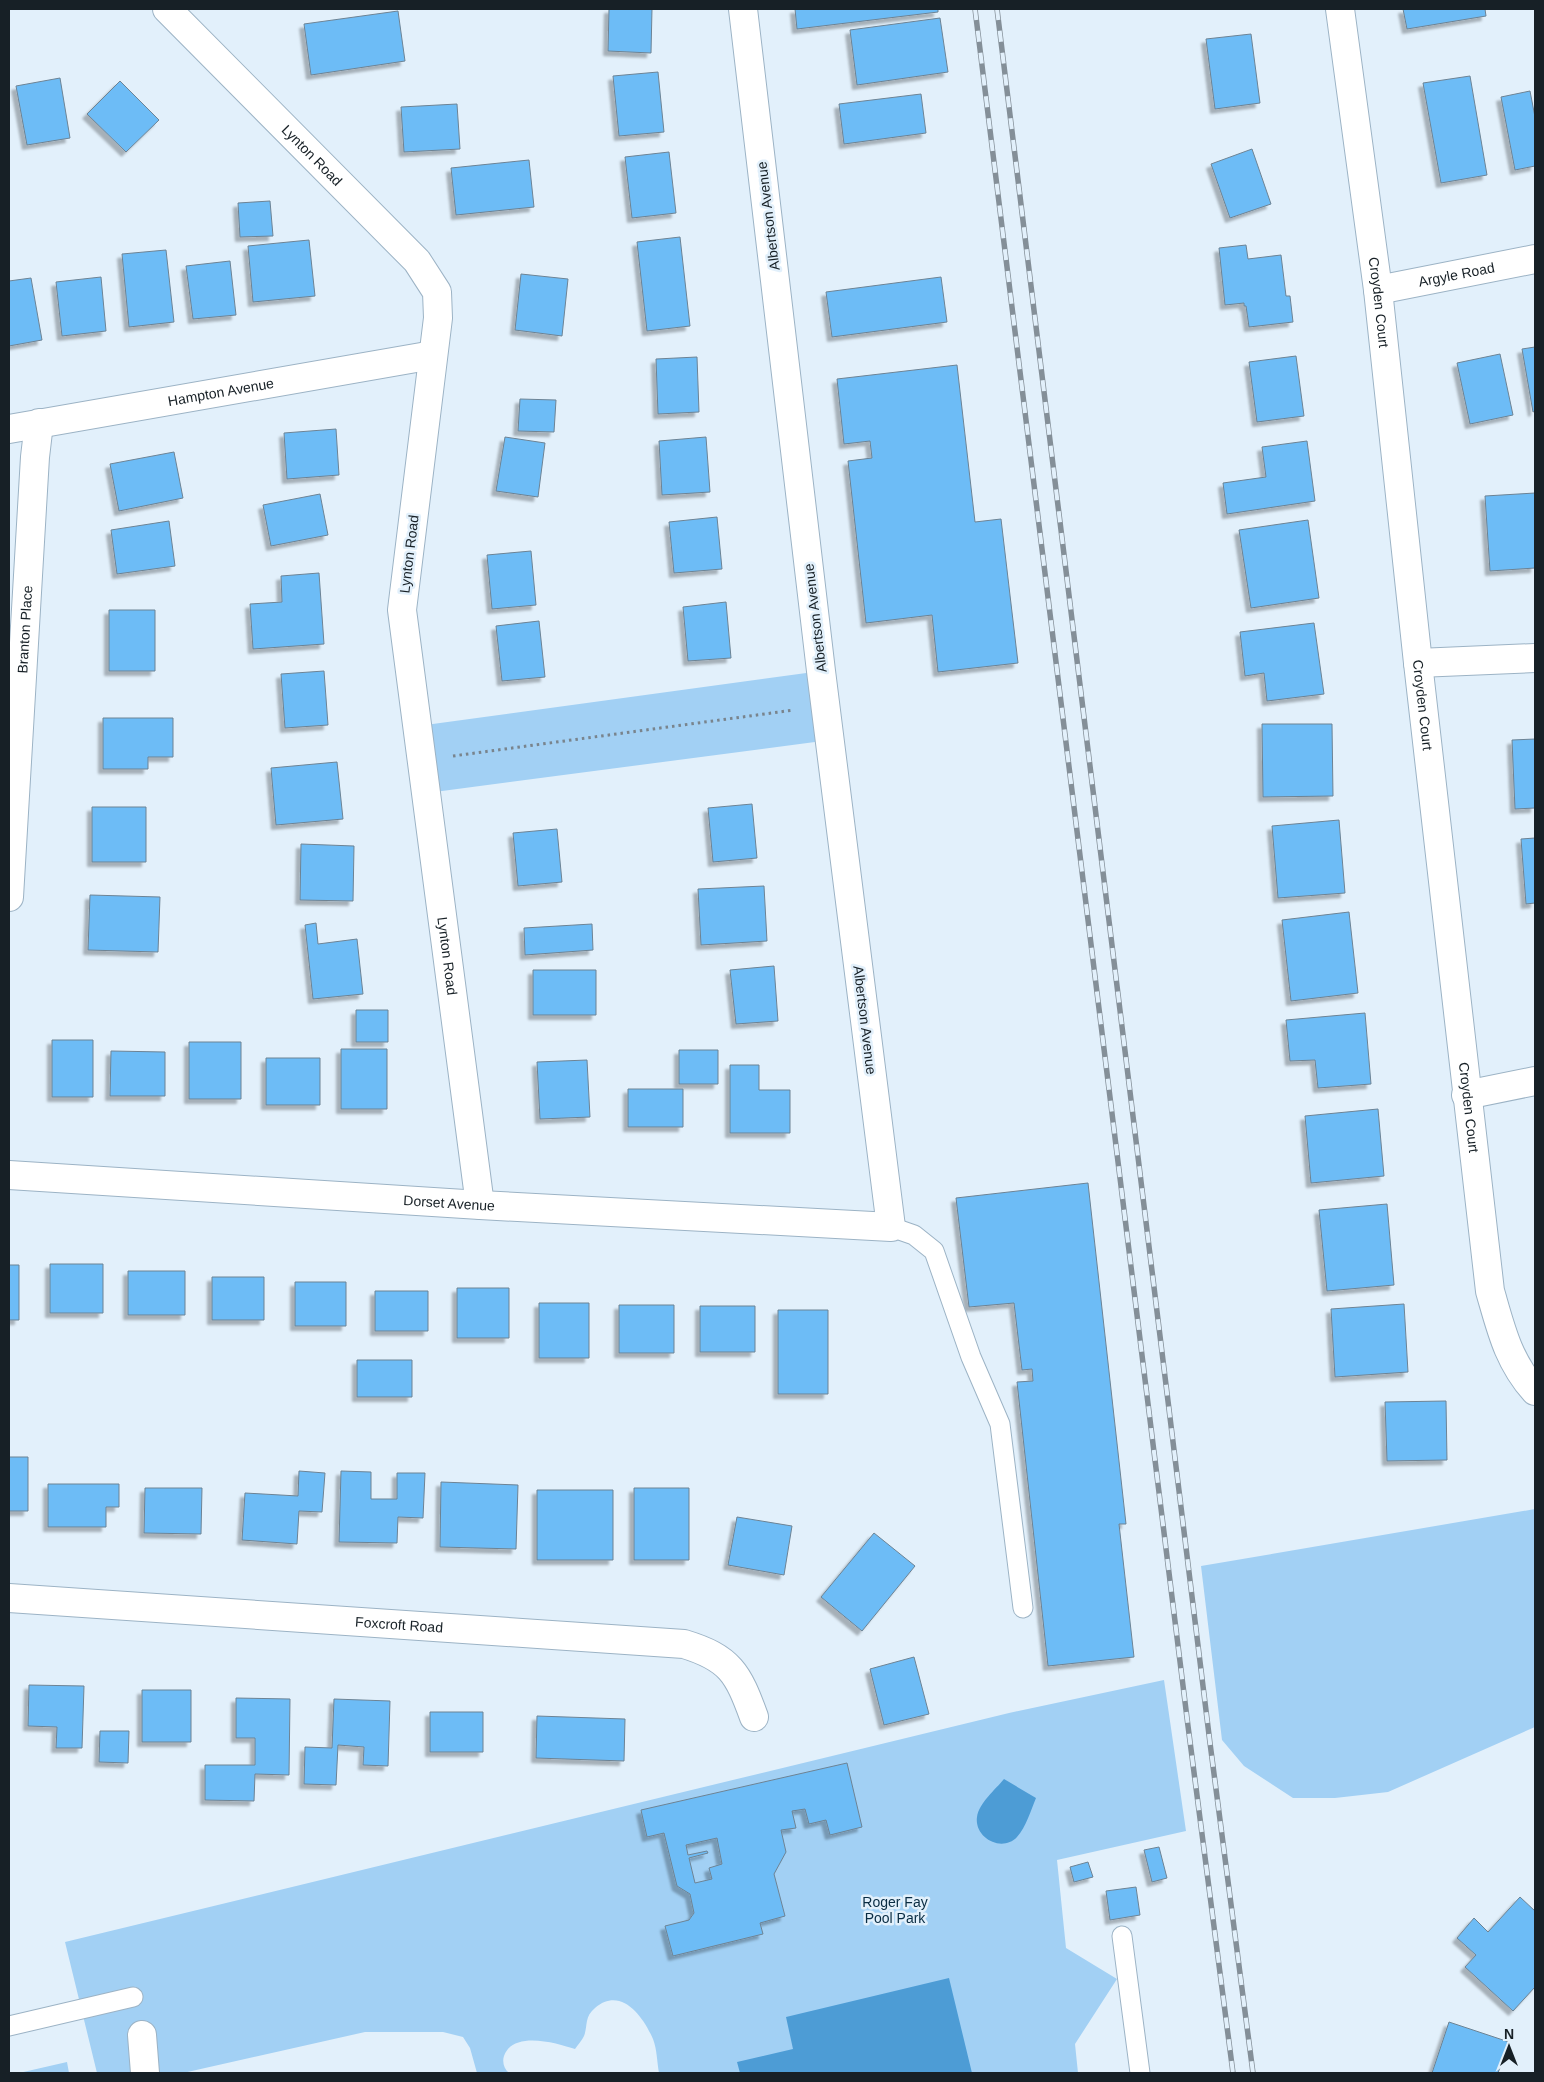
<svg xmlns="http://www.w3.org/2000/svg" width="1544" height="2082" viewBox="0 0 1544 2082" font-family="Helvetica,sans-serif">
	<defs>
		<filter id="shadow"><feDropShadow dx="-4.5" dy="4.5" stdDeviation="1" flood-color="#0004"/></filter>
	</defs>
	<rect width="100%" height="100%" fill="#e2f0fb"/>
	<path fill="#a2d0f4" d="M821 671 830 740 427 793 418 726Z
		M1535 1509V1727L1388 1792 1335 1798H1293L1244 1766 1222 1740 1201 1566Z
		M1164 1680 1186 1831 1057 1860 1066 1948 1117 1979 1075 2044 1078 2073H659C657 2062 657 2049 653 2039 643 2016 621 1986 595 2008 584 2017 588 2026 584 2036 582 2040 578 2045 575 2049 557 2043 513 2030 504 2056 502 2062 504 2069 509 2073H477L470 2048 463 2037 443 2032H365L183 2073H97L65 1942 1009 1713Z
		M67 2062 69 2073H19Z"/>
	<path fill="#4d9cd5" d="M1004 1779 1036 1798C1031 1810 1026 1827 1017 1837 1002 1853 974 1838 977 1817 979 1803 995 1790 1004 1779Z
		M949 1978 972 2073H740L737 2062 793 2049 786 2017Z"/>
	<path fill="#6dbcf6" stroke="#6d8394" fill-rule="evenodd" filter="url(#shadow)" d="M609 9H652L651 53 608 51Z
		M795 9H938V12L797 29Z
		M1403 9H1485L1486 16 1407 29Z
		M398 11 405 61 311 75 304 24Z
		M940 18 948 72 857 85 850 30Z
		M1251 34 1260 103 1215 109 1206 39Z
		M658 72 664 132 619 136 613 76Z
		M1470 76 1487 175 1441 183 1423 83Z
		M60 78 70 138 27 145 16 86Z
		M120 81 159 120 126 152 87 114Z
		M1530 91 1535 117V166L1515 170 1501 97Z
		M921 94 926 133 844 144 839 104Z
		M457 104 460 149 404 152 401 107Z
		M1252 149 1271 204 1230 218 1211 164Z
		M669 152 676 213 632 218 625 157Z
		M529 160 534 207 456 215 451 168Z
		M270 201 273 236 240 237 238 203Z
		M680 237 690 326 647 331 637 242Z
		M309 240 315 296 253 302 248 246Z
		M1246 245 1248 259 1281 255 1286 296H1290L1293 322 1249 327 1246 306H1244V303L1225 305 1219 248Z
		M166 250 174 322 129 327 122 254Z
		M230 261 236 315 193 319 186 266Z
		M521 274 568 279 562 336 515 330Z
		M101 277 106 331 62 336 56 282Z
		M941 277 947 322 832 337 826 292Z
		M31 278 42 340 9 346V281Z
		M1535 347V411L1533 412 1522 349Z
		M1500 354 1513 415 1470 424 1457 363Z
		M1296 356 1304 416 1257 422 1249 362Z
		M697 357 699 412 658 414 656 359Z
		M957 365 975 522 1001 519 1018 663 938 672 932 615 866 623 848 461 872 458 870 441 844 444 837 379Z
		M520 399 556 400 554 432 518 431Z
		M336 429 339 475 287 479 284 433Z
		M505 437 545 443 538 497 496 491Z
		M706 437 710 492 662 495 659 441Z
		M1307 441 1315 501 1227 514 1223 483 1266 477 1262 447Z
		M174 452 183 498 119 511 110 464Z
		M1535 493V568L1490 571 1485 496Z
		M320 494 328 535 271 546 263 505Z
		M717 517 722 569 674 573 669 522Z
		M1308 520 1319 598 1251 608 1239 530Z
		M169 521 175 566 117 574 111 530Z
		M531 551 536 605 492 609 487 555Z
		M319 573 324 644 253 649 250 604 282 602 281 576Z
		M726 602 731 658 688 661 683 607Z
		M109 610H155V671H109Z
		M539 621 545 677 502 681 496 626Z
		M1314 623 1324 694 1267 701 1264 673 1245 676 1240 632Z
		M324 671 328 725 285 728 281 674Z
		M103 718H173V757H148V769H103Z
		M1262 724H1332L1333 796 1263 797Z
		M1535 739V808L1515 809 1512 740Z
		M337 762 343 819 276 825 271 768Z
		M752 804 757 858 713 862 708 808Z
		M92 807H146V862H92Z
		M1339 820 1345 893 1278 898 1272 826Z
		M557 829 562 882 518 886 513 833Z
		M1535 838V903L1526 904 1521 839Z
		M301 844 354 846 353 901 300 900Z
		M764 886 767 941 701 945 698 889Z
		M90 895 160 897 158 952 88 950Z
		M1349 912 1358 993 1291 1001 1282 920Z
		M316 923 318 944 357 939 363 994 313 999 305 925Z
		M592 924 593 950 525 955 524 928Z
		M774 966 778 1021 736 1024 730 970Z
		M533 970H596V1015H533Z
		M356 1010H388V1042H356Z
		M1365 1013 1371 1084 1318 1088 1315 1060 1290 1061 1286 1020Z
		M52 1040H93V1097H52Z
		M189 1042H241V1099H189Z
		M341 1049H387V1109H341Z
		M679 1050H718V1084H679Z
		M111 1051 165 1052V1096H110Z
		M266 1058H320V1105H266Z
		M587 1060 590 1117 540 1119 537 1062Z
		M730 1065H759V1090H790V1133H730Z
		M628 1089H683V1127H628Z
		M1378 1109 1384 1176 1311 1183 1305 1116Z
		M1088 1183 1126 1524H1119L1134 1657 1048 1666 1017 1382 1033 1381 1032 1369 1022 1370 1014 1303 969 1307 956 1198Z
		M1387 1204 1394 1285 1327 1291 1319 1210Z
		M50 1264H103V1313H50Z
		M9 1265H19V1320H9Z
		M128 1271H185V1315H128Z
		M212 1277H264V1320H212Z
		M295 1282H346V1326H295Z
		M457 1288H509V1338H457Z
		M375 1291H428V1331H375Z
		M539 1303H589V1358H539Z
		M1404 1304 1408 1372 1335 1377 1331 1309Z
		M619 1305H674V1353H619Z
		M700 1306H755V1352H700Z
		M778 1310H828V1394H778Z
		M357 1360H412V1397H357Z
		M1446 1401 1447 1460 1387 1461 1385 1402Z
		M9 1457H28V1511H9Z
		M299 1471 325 1473 322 1512 299 1511 297 1544 242 1540 245 1493 298 1496Z
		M341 1471 371 1472V1499H397V1473H425L423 1518 398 1517 397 1543 339 1542Z
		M441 1482 518 1485 516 1549 440 1547Z
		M48 1484H119V1507H106V1527H48Z
		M145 1488H202L201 1534 144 1533Z
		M634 1488H689V1560H634Z
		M537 1490H613V1560H537Z
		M737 1517 792 1526 784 1575 728 1565Z
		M874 1533 915 1566 862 1631 821 1597Z
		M914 1657 929 1714 884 1725 870 1669Z
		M29 1685 84 1686 82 1748H56L57 1727 28 1726Z
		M142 1690H191V1742H142Z
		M236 1698 290 1699 289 1775 255 1774 254 1801 205 1800V1765H255V1738H236Z
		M334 1699 390 1701 388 1766 363 1765 364 1747 338 1745 336 1785 304 1784 305 1747 332 1748Z
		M430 1712H483V1752H430Z
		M537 1716 625 1719 624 1761 536 1758Z
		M100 1731H129L128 1763 99 1762Z
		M847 1763 862 1827 830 1835 826 1820 809 1824 805 1809 792 1811 796 1828 781 1830 786 1852 774 1874 785 1916 760 1923 763 1934 673 1956 665 1926 689 1920 694 1913 690 1894 677 1886 664 1833 647 1837 641 1810ZM717 1838 722 1864 709 1868 712 1879 695 1883 689 1858 708 1853 707 1851 688 1855 686 1845Z
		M1159 1847 1167 1878 1152 1882 1144 1850Z
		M1088 1862 1093 1877 1074 1882 1070 1867Z
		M1136 1887 1140 1915 1110 1920 1106 1891Z
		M1520 1897 1535 1911V1987L1513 2011 1465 1967 1476 1955 1457 1938 1474 1918 1488 1932Z
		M1449 2022 1509 2042 1498 2073H1432Z"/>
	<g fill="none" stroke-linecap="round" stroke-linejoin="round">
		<g stroke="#9cb3c5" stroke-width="21">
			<path id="service" d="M891 1227 914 1235 934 1251 971 1357 1000 1424 1023 1608
				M1122 1936 1140 2073
				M9 2026 133 1997"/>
		</g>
		<g stroke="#9cb3c5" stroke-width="30">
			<g id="minor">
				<path id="s1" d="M167 9 417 261 437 292 438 318 402 610 480 1205"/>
				<path id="s2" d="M1340 9 1378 290 1418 663 1490 1291C1501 1329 1508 1361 1535 1391"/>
				<path id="s3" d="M1378 290 1535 259"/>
				<path id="s4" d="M9 429 433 355"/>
				<path d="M1418 663 1535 658"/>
				<path id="s5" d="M9 897 35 457 39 423"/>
				<path d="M1466 1095 1535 1081"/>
				<path id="s6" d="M9 1175 480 1205 891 1227 821 671 743 9"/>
				<path id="s7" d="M9 1598 684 1644C730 1658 738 1673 754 1717"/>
				<path d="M142 2035 145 2073"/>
			</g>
		</g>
		<path stroke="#79848d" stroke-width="3" stroke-dasharray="2.5 4" stroke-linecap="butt" d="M453 756 794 710"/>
		<use href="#service" stroke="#fff" stroke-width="19"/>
		<use href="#minor" stroke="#fff" stroke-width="28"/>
		<g stroke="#848f98" stroke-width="5.5">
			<path id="rail" d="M975 9 1188 1726 1233 2073
				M997 9 1210 1743 1253 2073"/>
		</g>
		<use href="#rail" stroke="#e2f0fb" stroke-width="4" stroke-dasharray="11" stroke-linecap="butt"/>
	</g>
	<g text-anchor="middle" stroke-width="5" stroke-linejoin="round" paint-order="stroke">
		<g font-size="14" fill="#172026" stroke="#e2f0fb">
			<text dy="5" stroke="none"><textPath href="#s1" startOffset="206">Lynton Road</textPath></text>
			<text transform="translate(768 216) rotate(-97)" y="5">Albertson Avenue</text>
			<text dy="5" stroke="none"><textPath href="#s3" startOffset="80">Argyle Road</textPath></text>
			<text dy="5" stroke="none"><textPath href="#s2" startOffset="296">Croyden Court</textPath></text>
			<text dy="5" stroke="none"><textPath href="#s4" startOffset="215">Hampton Avenue</textPath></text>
			<text transform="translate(409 554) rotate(-83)" y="5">Lynton Road</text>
			<text transform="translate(815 618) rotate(-97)" y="5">Albertson Avenue</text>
			<text dy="5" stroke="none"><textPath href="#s5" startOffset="268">Branton Place</textPath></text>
			<text dy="5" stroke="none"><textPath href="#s2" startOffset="701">Croyden Court</textPath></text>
			<text dy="5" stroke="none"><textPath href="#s1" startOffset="1061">Lynton Road</textPath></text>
			<text transform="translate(865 1020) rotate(83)" y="5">Albertson Avenue</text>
			<text dy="5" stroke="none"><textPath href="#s2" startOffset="1106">Croyden Court</textPath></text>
			<text dy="5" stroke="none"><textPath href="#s6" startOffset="441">Dorset Avenue</textPath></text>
			<text dy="5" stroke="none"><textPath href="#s7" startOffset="391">Foxcroft Road</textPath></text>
		</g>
		<g font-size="14" fill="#092c43" stroke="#e2f0fb">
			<text x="895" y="1907">Roger Fay<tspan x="895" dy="16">Pool Park</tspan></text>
		</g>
	</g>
	<rect width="1544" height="2082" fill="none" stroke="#172026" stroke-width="20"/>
	<g transform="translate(1509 2047)" stroke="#e2f0fb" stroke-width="4" paint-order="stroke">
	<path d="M0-4L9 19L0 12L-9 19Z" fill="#172026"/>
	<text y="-8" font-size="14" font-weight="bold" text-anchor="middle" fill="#172026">N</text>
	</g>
</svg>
